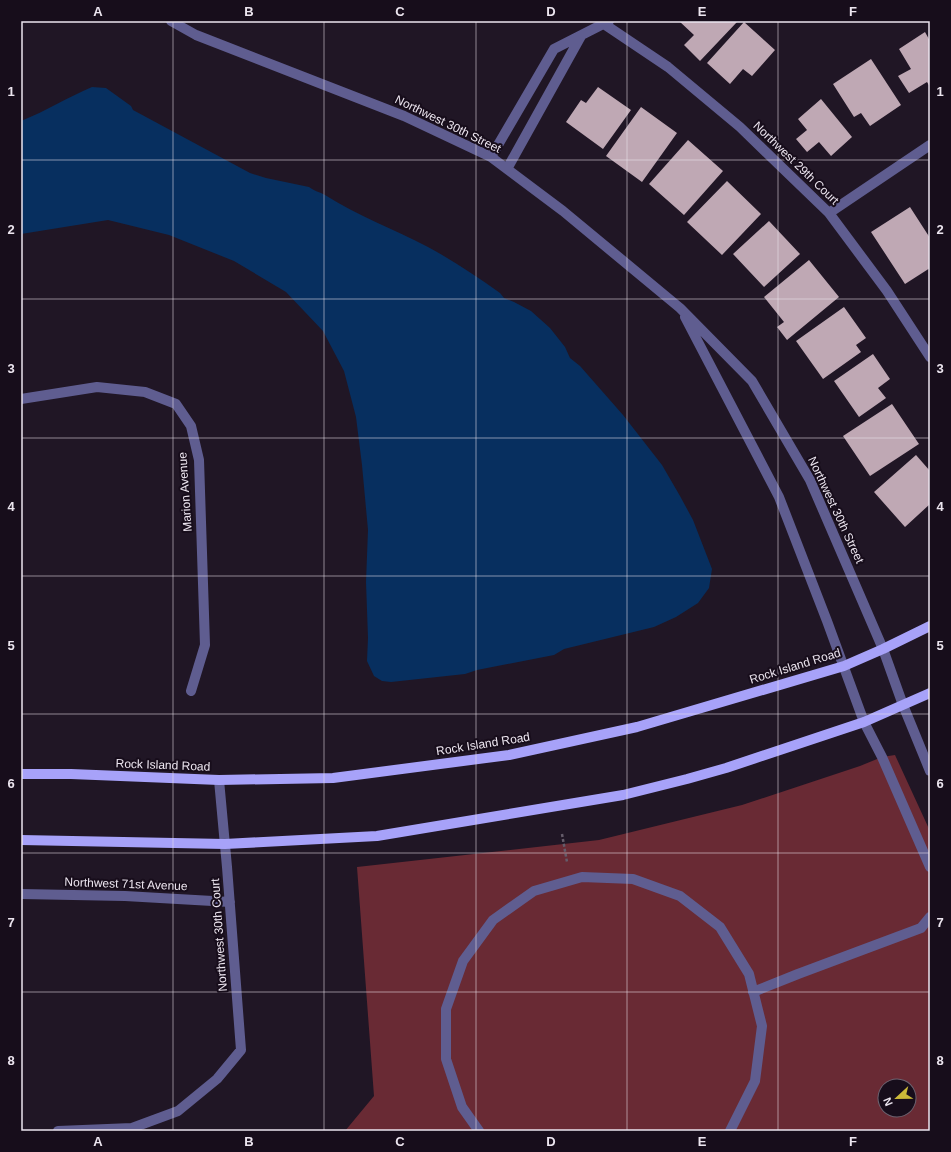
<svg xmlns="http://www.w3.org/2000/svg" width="951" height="1152" viewBox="0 0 951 1152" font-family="Arial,sans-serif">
	<rect width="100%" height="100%" fill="#201625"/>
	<path fill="#692a34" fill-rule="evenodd" d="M895 755 930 831V1131H345L374 1096 357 867 599 840 742 805 860 766 882 757ZM885 1086H909V1110H885Z"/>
	<path fill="#072f5f" d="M92 87 106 88 131 106 133 110 250 173 266 178 309 187C314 191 320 192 325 195 358 216 394 229 428 247 454 261 476 276 500 293L504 298 514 302 531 311 550 328 565 347 570 358 580 366 623 415 662 465 680 496 693 520 712 569 709 588 698 603 676 617 654 627 564 649 554 655 477 670 465 674 391 682 382 681 374 676 367 661 368 638 366 582 368 530 362 465 356 417 344 371 323 331 286 292 234 261 169 235 108 220 21 234V121C46 111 68 97 92 87Z"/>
	<path fill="#bfa8b4" d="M679 21H736L737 22 700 61 684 45 694 35Z
		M744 22 775 50 752 76 743 69 730 84 707 63Z
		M925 32 930 41V87L927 82 909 93 898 76 911 69 899 49Z
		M871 59 901 105 870 126 861 113 854 117 833 84Z
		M598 87 631 110 603 149 566 122 581 100 586 103Z
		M821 99 852 137 831 156 819 142 807 152 796 139 807 130 798 119Z
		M641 107 677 133 642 182 606 156Z
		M688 140 723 171 684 215 649 184Z
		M727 181 761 214 722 255 687 222Z
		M910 207 930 238V268L905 284 871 232Z
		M769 221 800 254 764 287 733 254Z
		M809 260 839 297 787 340 777 327 784 322 764 297Z
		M844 307 866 338 856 345 861 352 823 379 796 341Z
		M873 354 890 379 878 388 886 398 859 417 834 381Z
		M892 404 919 444 870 476 843 436Z
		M916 455 930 471V504L905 527 874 492Z"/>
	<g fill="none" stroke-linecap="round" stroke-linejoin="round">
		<path stroke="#655c6a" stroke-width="2.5" stroke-dasharray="3 2" stroke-linecap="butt" d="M562 834 567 862"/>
		<path stroke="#5f5d90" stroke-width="10" d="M171 21 196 35 404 116 491 157 563 211 680 308 752 381 810 480 883 649 903 705 930 771
			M604 24 668 67 740 127 829 213 887 291 930 357
			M491 157 554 49 609 21
			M507 169 581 36
			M829 213 930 145
			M685 317 779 497 827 621 864 722 882 757 930 867
			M21 399 97 387 145 392 176 404 191 426 199 460 205 645 191 691
			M21 894 125 896 230 902
			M753 992 798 974 921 928 930 917
			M58 1131 132 1128 178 1111 217 1079 241 1050 227 867 219 780
			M479 1131 462 1107 446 1059V1009L463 961 493 920 534 891 582 877 633 879 680 896 720 927 749 974 762 1026 755 1081 730 1131"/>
		<path stroke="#a7a2f9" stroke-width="10" d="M21 774H71L219 780 333 778 509 755 637 727 844 666 883 649 930 626
			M21 840 225 844 377 836 623 795 687 779 726 768 864 722 930 693"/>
	</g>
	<path fill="none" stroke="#ece5ef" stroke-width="1" stroke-opacity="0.55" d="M173 21V1131M324 21V1131M476 21V1131M627 21V1131M778 21V1131M21 160H930M21 299H930M21 438H930M21 576H930M21 714H930M21 853H930M21 992H930"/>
	<g text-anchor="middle" stroke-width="4" stroke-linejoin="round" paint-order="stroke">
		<g font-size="12" fill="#ece5ef" stroke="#170d1b">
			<text transform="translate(448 124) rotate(26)" y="4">Northwest 30th Street</text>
			<text transform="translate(796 163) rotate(44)" y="4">Northwest 29th Court</text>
			<text transform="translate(185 492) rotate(-94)" y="4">Marion Avenue</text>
			<text transform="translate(836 510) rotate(65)" y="4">Northwest 30th Street</text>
			<text transform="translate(795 666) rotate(-17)" y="4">Rock Island Road</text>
			<text transform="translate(483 744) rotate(-9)" y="4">Rock Island Road</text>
			<text transform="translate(163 765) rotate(2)" y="4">Rock Island Road</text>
			<text transform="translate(126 884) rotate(2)" y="4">Northwest 71st Avenue</text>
			<text transform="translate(219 935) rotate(-94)" y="4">Northwest 30th Court</text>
		</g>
	</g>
	<rect width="951" height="1152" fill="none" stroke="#170d1b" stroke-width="44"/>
	<g transform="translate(897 1098) rotate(248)"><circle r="19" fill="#170d1b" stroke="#6c6370"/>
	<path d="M0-3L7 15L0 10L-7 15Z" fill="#ccb939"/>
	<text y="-6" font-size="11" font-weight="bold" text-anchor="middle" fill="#ece5ef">N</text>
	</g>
	<rect x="22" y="22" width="907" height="1108" fill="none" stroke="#ece5ef" stroke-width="1.5"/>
	<g font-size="13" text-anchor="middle" font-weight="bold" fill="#ece5ef">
		<text x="98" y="16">A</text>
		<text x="249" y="16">B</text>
		<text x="400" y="16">C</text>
		<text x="551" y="16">D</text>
		<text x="702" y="16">E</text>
		<text x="853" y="16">F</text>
		<text x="11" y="96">1</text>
		<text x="940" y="96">1</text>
		<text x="11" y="234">2</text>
		<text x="940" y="234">2</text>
		<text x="11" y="373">3</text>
		<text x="940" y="373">3</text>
		<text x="11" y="511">4</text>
		<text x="940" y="511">4</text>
		<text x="11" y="650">5</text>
		<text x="940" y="650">5</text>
		<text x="11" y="788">6</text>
		<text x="940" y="788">6</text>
		<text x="11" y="927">7</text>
		<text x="940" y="927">7</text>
		<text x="11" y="1065">8</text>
		<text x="940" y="1065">8</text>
		<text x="98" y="1146">A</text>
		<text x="249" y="1146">B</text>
		<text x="400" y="1146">C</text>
		<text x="551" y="1146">D</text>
		<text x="702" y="1146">E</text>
		<text x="853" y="1146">F</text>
	</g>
</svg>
